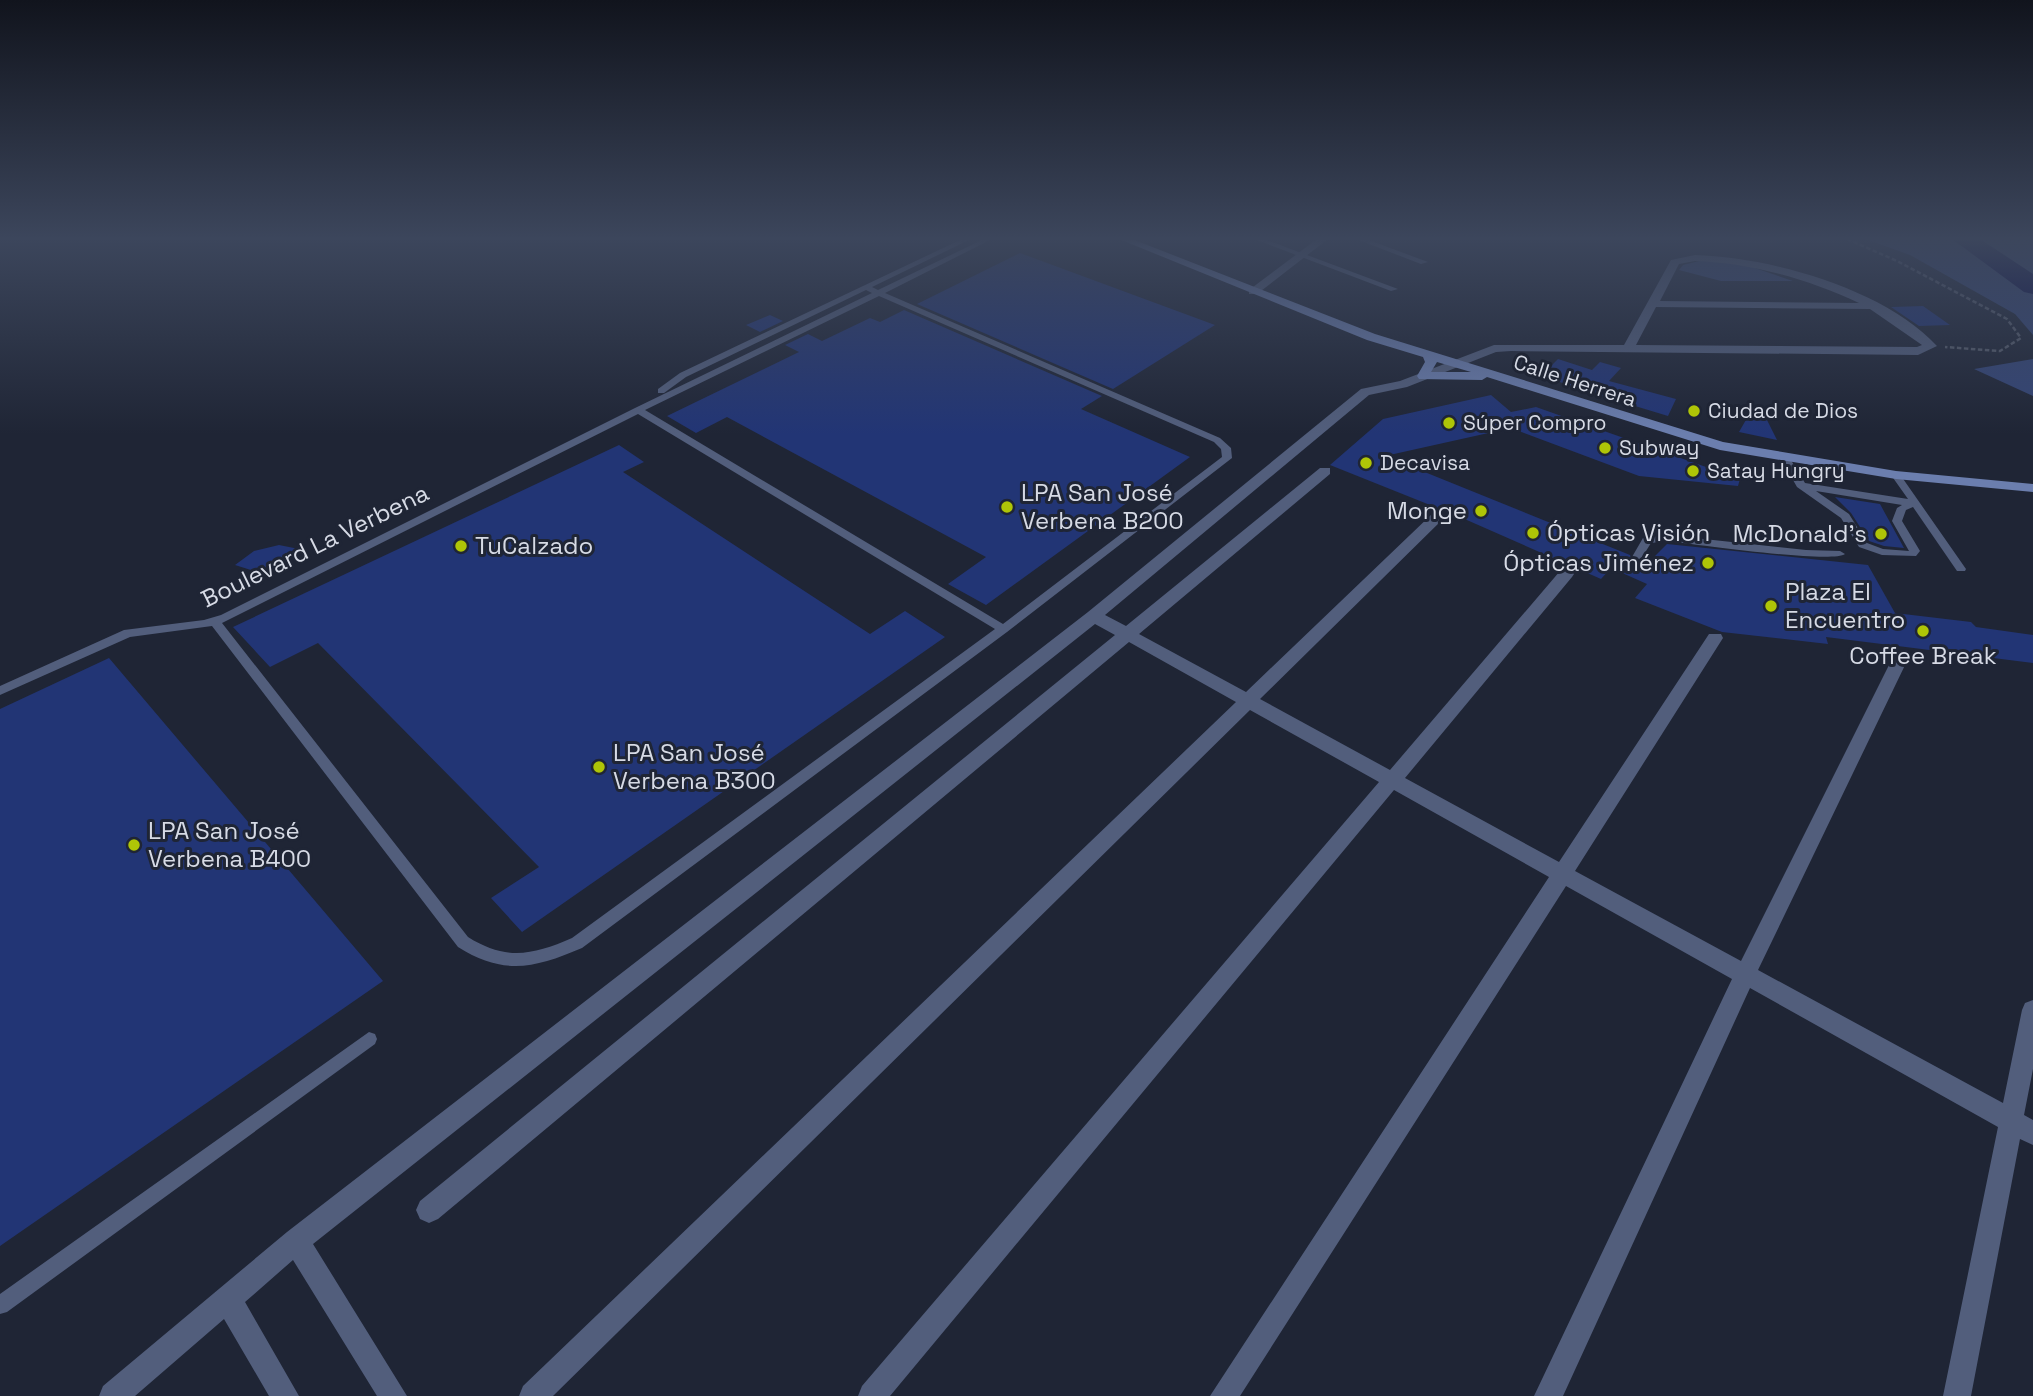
<svg xmlns="http://www.w3.org/2000/svg" width="2033" height="1396" viewBox="0 0 2033 1396" font-family="'Space Grotesk',sans-serif">
	<rect width="100%" height="100%" fill="#1f2535"/>
	<path fill="#344576" d="M1865 239H2033V335L2015 314 1910 255Z
		M1703 260 1743 264 1793 281H1721L1679 270 1683 265Z
		M2033 359V396L1974 369Z"/>
	<g fill="none" stroke-linecap="round" stroke-linejoin="round">
		<path fill="#050949" fill-rule="evenodd" d="M1952 239H1980L2033 274V294L2024 292Z"/>
	</g>
	<path fill="#223575" d="M1020 253 1215 325 1113 389 917 304Z
		M1923 306 1950 325 1919 326 1891 307Z
		M904 310 1102 396 1081 409 1190 457 986 605 948 584 986 557 727 417 696 433 667 416 799 352 785 345 808 334 822 341 870 318 880 322Z
		M770 315 783 321 760 332 746 325Z
		M1558 359 1592 370 1600 362 1621 368 1609 381 1676 399 1668 416 1602 396 1605 385 1597 394 1541 376Z
		M1491 395 1511 412 1536 407 1740 479 1738 486 1639 476 1511 428 1385 456 1630 555 1633 562 1648 563 1667 544 1868 565 1895 613 1971 622 1976 627 2033 635V663L1826 637 1828 644 1722 632 1635 598 1647 584 1611 568 1601 579 1460 517 1330 465 1383 419Z
		M1751 411 1764 414 1777 440 1739 432Z
		M619 445 644 462 623 472 870 634 905 611 945 637 522 932 491 898 539 867 318 643 270 667 233 627Z
		M1835 497 1880 504 1904 548 1884 546 1869 541 1851 513Z
		M279 545 299 549 271 568 254 571 235 565 254 551Z
		M109 658 383 981 0 1246V709Z"/>
	<g fill="none" stroke-linecap="round" stroke-linejoin="round">
		<path stroke="#575d6b" stroke-width="2.5" stroke-dasharray="4.5 2.5" stroke-linecap="butt" d="M1847 239 1897 261 2007 319 2021 338 2000 351 1945 347"/>
		<path fill="#525e7c" fill-rule="evenodd" d="M962 239H971L872 287 878 290 984 239H992L885 293 1220 438 1231 448 1232 458 1007 632 582 948C535 968 504 976 458 947L212 626 130 637 0 695V686L124 630 204 620 221 615 635 408 872 293 866 290 686 377 664 393H658V389L680 373ZM879 296 1214 442 1221 449 1222 457 1003 624 645 410ZM638 414 995 629 572 938C533 955 506 961 468 937L222 623Z
			M1254 239H1264L1398 289 1391 291Z
			M1356 239H1366L1428 262 1421 264Z
			M1786 456 1789 457 1805 483 1908 499 1891 475 1893 473H1899L1966 569 1965 571H1957L1913 507 1906 510 1902 521 1920 551 1916 556 1882 555 1859 547 1841 518 1797 487 1781 459ZM1816 491 1902 505 1897 508 1892 521 1909 551 1883 549 1867 543 1849 514Z
			M1667 535 1806 550 1840 551 1845 554C1831 564 1694 544 1667 541L1651 543 1641 559H1633L1632 557 1643 538Z
			M369 1032 375 1034 377 1039 375 1044 7 1312 0 1314V1294Z"/>
		<path fill="#525e7c" fill-rule="evenodd" d="M1317 239H1328L1257 294H1249V290Z
			M1695 255C1770 257 1885 289 1937 346L1918 355 1511 351 1496 352 1407 387 1369 395 1105 615 1126 626 1320 468H1330V474L1139 634 1246 692 1433 513H1443V519L1260 699 1390 770 1560 571H1572L1574 574 1572 577 1405 778 1559 862 1709 634H1721L1723 638 1575 871 1741 961 1893 657H1905L1907 661 1758 970 2003 1103 2022 1010 2025 1003 2033 1000V1069L2024 1115 2033 1120V1145L2020 1139 1971 1396H1943L1998 1127 1750 988 1563 1396H1534L1732 979 1566 886 1240 1396H1210L1549 877 1394 790 890 1396H858L862 1386 1379 782 1250 710 553 1396H519L523 1386 1236 702 1129 642 438 1219 429 1223 420 1219 416 1210 420 1201 1115 635 1095 624 313 1244 407 1396H377L293 1260 245 1302 299 1396H269L224 1319 135 1396H99L103 1386 287 1232 1088 612 1361 389 1400 381 1494 345H1624L1671 260ZM1695 261C1751 263 1808 279 1859 303L1660 301 1679 264ZM1656 307 1870 309 1922 345 1917 347 1636 345Z"/>
		<path fill="#6b7eae" fill-rule="evenodd" d="M1119 239H1132L1375 334 1723 442 1896 471 2033 484V492L1896 479 1720 450 1487 377 1482 380 1419 379 1417 376 1425 362 1423 357 1367 340ZM1437 362 1471 372H1431Z"/>
	</g>
	<linearGradient id="sky" x2="0" y2="1"><stop stop-color="#11141d"/><stop offset="0.55" stop-color="#3c465c"/><stop offset="1" stop-color="#3c465c" stop-opacity="0"/></linearGradient>
	<rect width="2033" height="434" fill="url(#sky)"/>
	<g fill="#afc507" stroke="#1f2535" stroke-width="2.5">
		<circle cx="1694" cy="411" r="7"/>
		<circle cx="1449" cy="423" r="7"/>
		<circle cx="1605" cy="448" r="7"/>
		<circle cx="1366" cy="463" r="7"/>
		<circle cx="1693" cy="471" r="7"/>
		<circle cx="1007" cy="507" r="7"/>
		<circle cx="1481" cy="511" r="7"/>
		<circle cx="1533" cy="533" r="7"/>
		<circle cx="1881" cy="534" r="7"/>
		<circle cx="461" cy="546" r="7"/>
		<circle cx="1708" cy="563" r="7"/>
		<circle cx="1771" cy="606" r="7"/>
		<circle cx="1923" cy="631" r="7"/>
		<circle cx="599" cy="767" r="7"/>
		<circle cx="134" cy="845" r="7"/>
	</g>
	<g text-anchor="middle" stroke-width="6" stroke-linejoin="round" paint-order="stroke">
		<g font-size="21" fill="#d6dae5" stroke="#1f2535">
			<text transform="translate(1575 381) rotate(18)" y="7">Calle Herrera</text>
		</g>
		<g font-size="21" fill="#d6dae5" stroke="#1f2535" text-anchor="start">
			<text x="1708" y="418">Ciudad de Dios</text>
			<text x="1463" y="430">Súper Compro</text>
			<text x="1619" y="455">Subway</text>
			<text x="1380" y="470">Decavisa</text>
			<text x="1707" y="478">Satay Hungry</text>
		</g>
		<g font-size="24" fill="#d6dae5" stroke="#1f2535" text-anchor="start">
			<text x="1021" y="501">LPA San José<tspan x="1021" dy="28">Verbena B200</tspan></text>
			<text x="1467" y="519" text-anchor="end">Monge</text>
			<text x="1547" y="541">Ópticas Visión</text>
			<text x="1867" y="542" text-anchor="end">McDonald's</text>
			<text x="475" y="554">TuCalzado</text>
			<text x="1694" y="571" text-anchor="end">Ópticas Jiménez</text>
			<text x="1785" y="600">Plaza El<tspan x="1785" dy="28">Encuentro</tspan></text>
			<text x="1923" y="664" text-anchor="middle">Coffee Break</text>
			<text x="613" y="761">LPA San José<tspan x="613" dy="28">Verbena B300</tspan></text>
			<text x="148" y="839">LPA San José<tspan x="148" dy="28">Verbena B400</tspan></text>
		</g>
		<g font-size="24" fill="#d6dae5" stroke="#1f2535">
			<text transform="translate(315 546) rotate(-26)" y="8">Boulevard La Verbena</text>
		</g>
	</g>
</svg>
